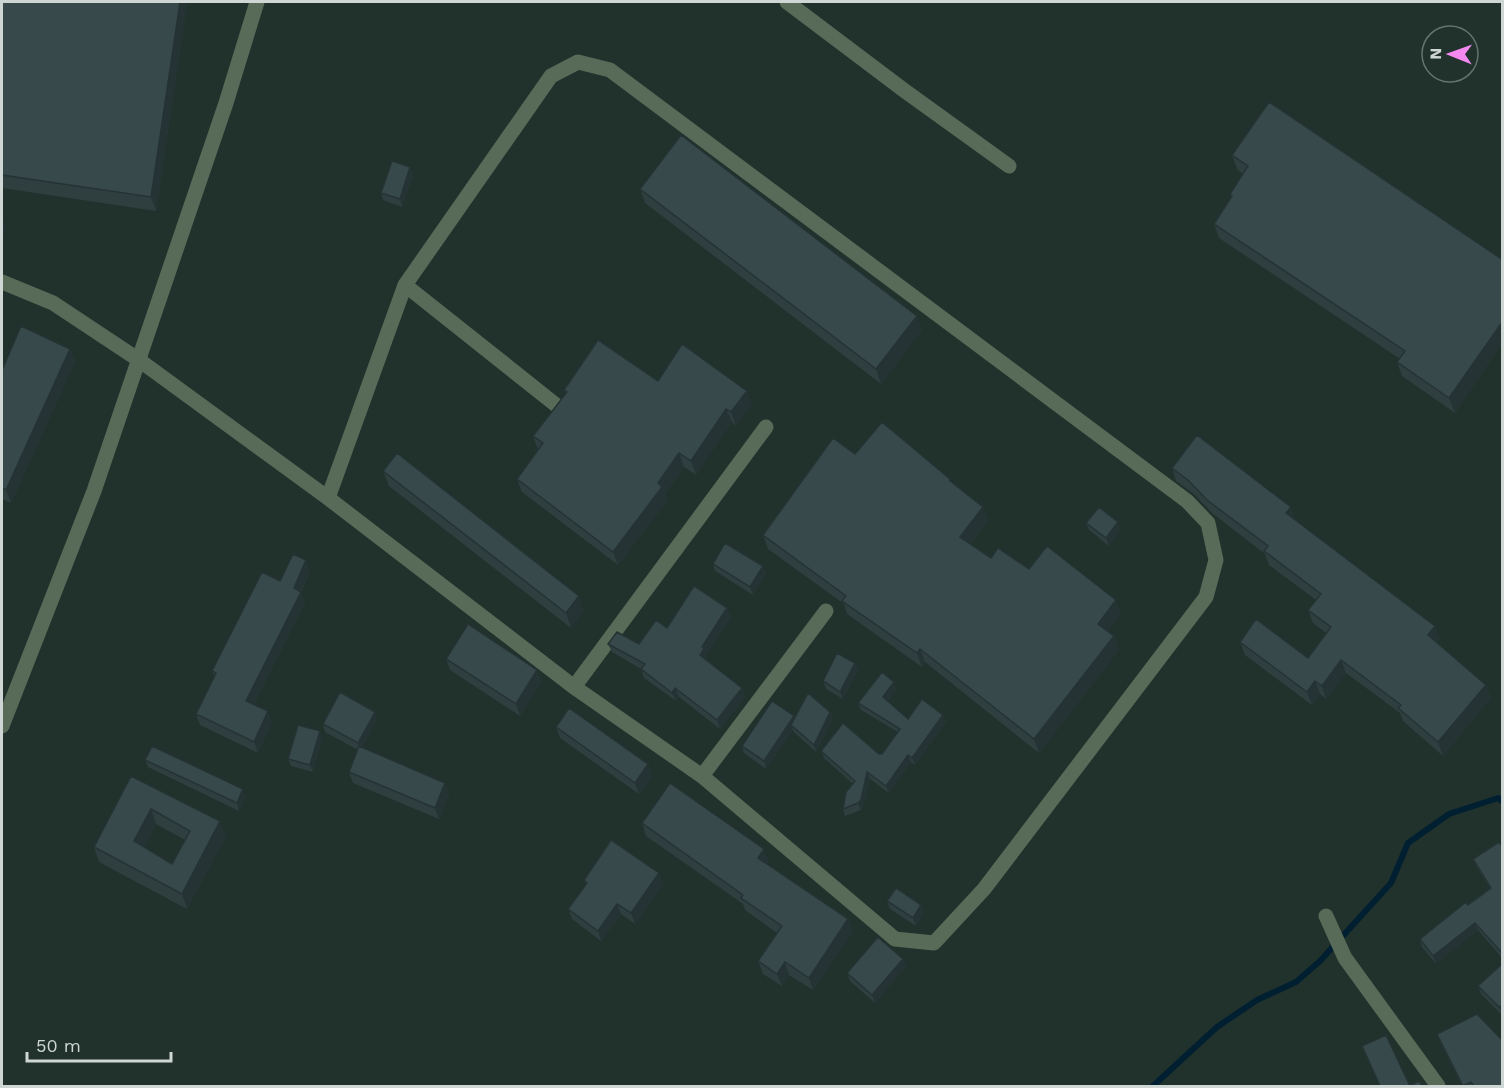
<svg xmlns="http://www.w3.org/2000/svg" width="1504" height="1088" viewBox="0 0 1504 1088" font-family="'Work Sans',sans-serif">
	<rect width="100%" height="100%" fill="#21312c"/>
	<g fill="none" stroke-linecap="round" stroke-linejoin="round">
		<path stroke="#002032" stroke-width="6" d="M1153 1086 1217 1027 1257 1000 1296 982 1320 961 1391 883 1408 843 1449 814 1498 798 1502 801"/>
		<path stroke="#586b58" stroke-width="15" d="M787 2 905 91 1009 166
			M2 282 53 303 139 360 328 498 574 687 702 776 895 939 934 943 984 889 1206 597 1216 560 1208 523 1187 501 610 70 578 62 551 76 405 285 328 498
			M405 285 556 405
			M574 687 766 427
			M2 726 94 491 226 103 257 2
			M702 776 826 611
			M1326 916 1345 958 1438 1086"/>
	</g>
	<path fill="#2f3f40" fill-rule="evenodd" d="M2 2H187L156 211 2 188Z
		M1232 155 1503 260V342L1455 413 1402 376 1397 362 1400 359 1219 238 1214 224 1231 198 1230 194 1243 174 1237 169Z
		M410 167 413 175 402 207 383 200 381 193Z
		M640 189 922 330 881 384 645 203Z
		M70 349 75 362 11 503 2 499V370Z
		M658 381 752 404 736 426 732 422 696 475 684 467 665 494 667 501 618 565 522 492 517 479 538 450 533 436 566 395 564 390Z
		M855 454 951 482 983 507 988 520 970 544 991 558 1029 569 1121 614 1108 631 1114 636 1119 650 1039 753 925 662 922 667 847 614 844 604 768 549 763 535Z
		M1172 468 1295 520 1435 626 1439 639 1437 643 1491 698 1443 756 1403 721 1400 713 1346 673 1326 699 1320 694 1312 705 1245 655 1240 642 1308 658 1326 633 1313 623 1308 610 1316 600 1269 565 1265 554 1212 513 1194 494 1176 481Z
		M383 471 584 610 571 628 389 486Z
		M1118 522 1121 529 1109 546 1089 530 1086 523Z
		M713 564 763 566 766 574 753 595 715 571Z
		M310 571 301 592 305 603 254 704 272 722 258 753 200 725 196 714 214 676 212 671 280 581Z
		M727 608 731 617 706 655 707 658 706 659 742 688 745 697 720 729 679 697 676 701 644 678 641 669 612 652 608 644H639Z
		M446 659 542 681 520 716 450 670Z
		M855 663 858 670 843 699 826 689 823 681Z
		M897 689 888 701 908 719 943 715 946 722 915 765 911 762 889 793 870 779 863 807 861 810 845 816 843 809 853 784 824 758 821 751 882 754 898 732 861 710 858 703Z
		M830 712 833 719 816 752 794 732 793 730 766 769 744 753 742 746 794 716 795 718Z
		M377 720 362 748 445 783 449 794 439 819 353 783 349 772 358 750 325 732 323 724Z
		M556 727 648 764 652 776 639 794 560 738Z
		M322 739 313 772 291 766 288 759Z
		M145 760 246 796 239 811 148 767Z
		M131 776 226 836 187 909 99 862 94 847ZM156 824 185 840 172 864 144 847Z
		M642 823 769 861 767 864 848 919 853 932 813 990 789 975 782 986 763 974 758 961 777 933 745 910 743 904 646 836Z
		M1503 848V959L1478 930 1436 964 1422 947 1420 939 1490 888 1476 866 1473 859Z
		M659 873 663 884 635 924 621 914 601 941 572 919 568 909 586 885 584 880Z
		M887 901 921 905 924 912 916 926 890 909Z
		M903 959 906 966 875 1003 850 981 847 973Z
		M1503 963 1502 1015 1481 994 1478 986Z
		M1437 1034 1503 1086H1462L1440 1042Z"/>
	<path fill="#263334" d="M180 2H187L156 211 151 197Z
		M410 167 413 175 402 207 400 199Z
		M2 216 5 226 2 247Z
		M917 316 922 330 881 384 876 369Z
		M1503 321V342L1455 413 1449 398Z
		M70 349 75 362 11 503 6 490Z
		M747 391 752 404 736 426 731 412Z
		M726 409 732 422 696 475 691 461Z
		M679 453 684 467 665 494 667 501 618 565 613 552Z
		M983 507 988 520 965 550 960 537Z
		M1291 507 1295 520 1286 513Z
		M1118 522 1121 529 1109 546 1106 538Z
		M306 560 310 571 297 599 294 588Z
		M763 566 766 574 753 595 750 587Z
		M301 592 305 603 250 712 246 701Z
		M579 596 584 610 571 628 566 613Z
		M1116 600 1121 614 1103 637 1098 624Z
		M727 608 731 617 706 655 707 658 703 663 700 655 702 647Z
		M1435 626 1439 639 1432 649 1428 635Z
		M1114 636 1119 650 1039 753 1034 739Z
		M920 649 925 662 922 667 917 653Z
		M1341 660 1346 673 1326 699 1322 686Z
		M855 663 858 670 843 699 840 692Z
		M537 670 542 681 520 716 516 704Z
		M1315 681 1320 694 1312 705 1307 692Z
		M894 682 897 689 886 704 883 697Z
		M1486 685 1491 698 1443 756 1438 742Z
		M675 688 679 697 676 701 672 693Z
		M742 688 745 697 720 729 717 720Z
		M268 711 272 722 258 753 254 742Z
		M375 712 377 720 361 751 358 743Z
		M830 712 833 719 816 752 814 745Z
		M943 715 946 722 915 765 912 758Z
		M794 716 797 723 791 725 793 730 766 769 764 761Z
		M320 731 322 739 313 772 310 765Z
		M908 755 911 762 889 793 886 786Z
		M648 764 652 776 639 794 635 783Z
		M867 772 870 779 863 807 861 810 858 803Z
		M445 783 449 794 439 819 435 808Z
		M243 789 246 796 239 811 237 803Z
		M151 809 156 824 140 856 134 841Z
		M220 821 226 836 187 909 182 894Z
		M764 849 769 861 763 870 758 858Z
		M659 873 663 884 635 924 631 913Z
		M617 904 621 914 601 941 598 931Z
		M921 905 924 912 916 926 913 918Z
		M848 919 853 932 813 990 809 978Z
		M1475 923 1478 930 1436 964 1433 956Z
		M903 959 906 966 875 1003 872 995Z
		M785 962 789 975 782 986 777 974Z
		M1503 1005 1502 1015 1499 1007Z"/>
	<path fill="#37494b" stroke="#263334" stroke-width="1.5" fill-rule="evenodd" d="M2 2H180L151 197 2 175Z
		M1269 102 1503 260V321L1449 398 1397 362 1405 351 1214 224 1232 196 1230 194 1248 166 1232 155Z
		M681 135 917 316 876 369 640 189Z
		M392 161 410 167 400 199 381 193Z
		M21 326 70 349 6 490 2 488V370Z
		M598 340 658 381 682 344 747 391 731 412 726 409 691 461 679 453 658 483 662 487 613 552 517 479 543 443 533 436 567 392 564 390Z
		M882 422 950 479 949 480 983 507 960 537 991 558 998 548 1029 569 1047 546 1116 600 1098 624 1114 636 1034 739 920 649 917 653 842 601 846 596 763 535 833 438 855 454Z
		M1197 435 1291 507 1286 513 1435 626 1428 635 1486 685 1438 742 1398 708 1401 705 1341 660 1322 686 1315 681 1307 692 1240 642 1256 619 1308 658 1331 627 1308 610 1321 594 1264 551 1268 546 1207 500 1189 481 1172 468Z
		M397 453 579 596 566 613 383 471Z
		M1099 507 1118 522 1106 538 1086 523Z
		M725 543 763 566 750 587 713 564Z
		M293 554 306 560 294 588 301 592 246 701 268 711 254 742 196 714 216 673 212 671 262 572 280 581Z
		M694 586 727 608 702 647 704 649 700 655 742 688 717 720 675 688 672 693 641 669 645 664 608 644 617 632 639 644 656 620 667 628Z
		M468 624 537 670 516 704 446 659Z
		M837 653 855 663 840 692 823 681Z
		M882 672 894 682 883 697 908 719 922 699 943 715 912 758 908 755 886 786 867 772 861 800 858 803 843 809 846 792 855 781 821 751 843 723 879 754H882L900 729 858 703Z
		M340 692 375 712 358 743 323 724Z
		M808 693 830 712 814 745 791 725Z
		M772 701 794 716 764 761 742 746Z
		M569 708 648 764 635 783 556 727Z
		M298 725 320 731 310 765 288 759Z
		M152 746 243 789 237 803 145 760Z
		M359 746 445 783 435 808 349 772Z
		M131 776 220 821 182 894 94 847ZM151 809 190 831 172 864 134 841Z
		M670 783 764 849 758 858 848 919 809 978 785 962 777 974 758 961 782 926 741 898 743 895 642 823Z
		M611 840 659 873 631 913 617 904 598 931 568 909 587 883 584 880Z
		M1499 842 1503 848V954L1475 923 1433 956 1420 939 1466 902 1468 905 1491 888 1473 859Z
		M896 888 921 905 913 918 887 901Z
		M878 937 903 959 872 995 847 973Z
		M1503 963V1005L1499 1007 1478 986Z
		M1477 1014 1503 1041V1086H1474L1471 1082 1463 1086 1437 1034Z
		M1386 1035 1410 1086 1419 1081 1422 1086H1380L1362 1046Z"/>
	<rect width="1504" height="1088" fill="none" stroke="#ced7d4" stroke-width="6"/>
	<g transform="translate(1450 54) rotate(271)"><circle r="28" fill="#21312c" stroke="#66736f" stroke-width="1.5"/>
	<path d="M0-4.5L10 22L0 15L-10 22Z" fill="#f489f0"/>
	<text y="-9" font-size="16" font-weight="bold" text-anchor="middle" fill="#ced7d4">N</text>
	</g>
	<path d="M27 1052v9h144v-9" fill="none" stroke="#ced7d4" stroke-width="3"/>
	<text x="36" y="1052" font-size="18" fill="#ced7d4" stroke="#21312c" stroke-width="4.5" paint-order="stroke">50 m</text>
</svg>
